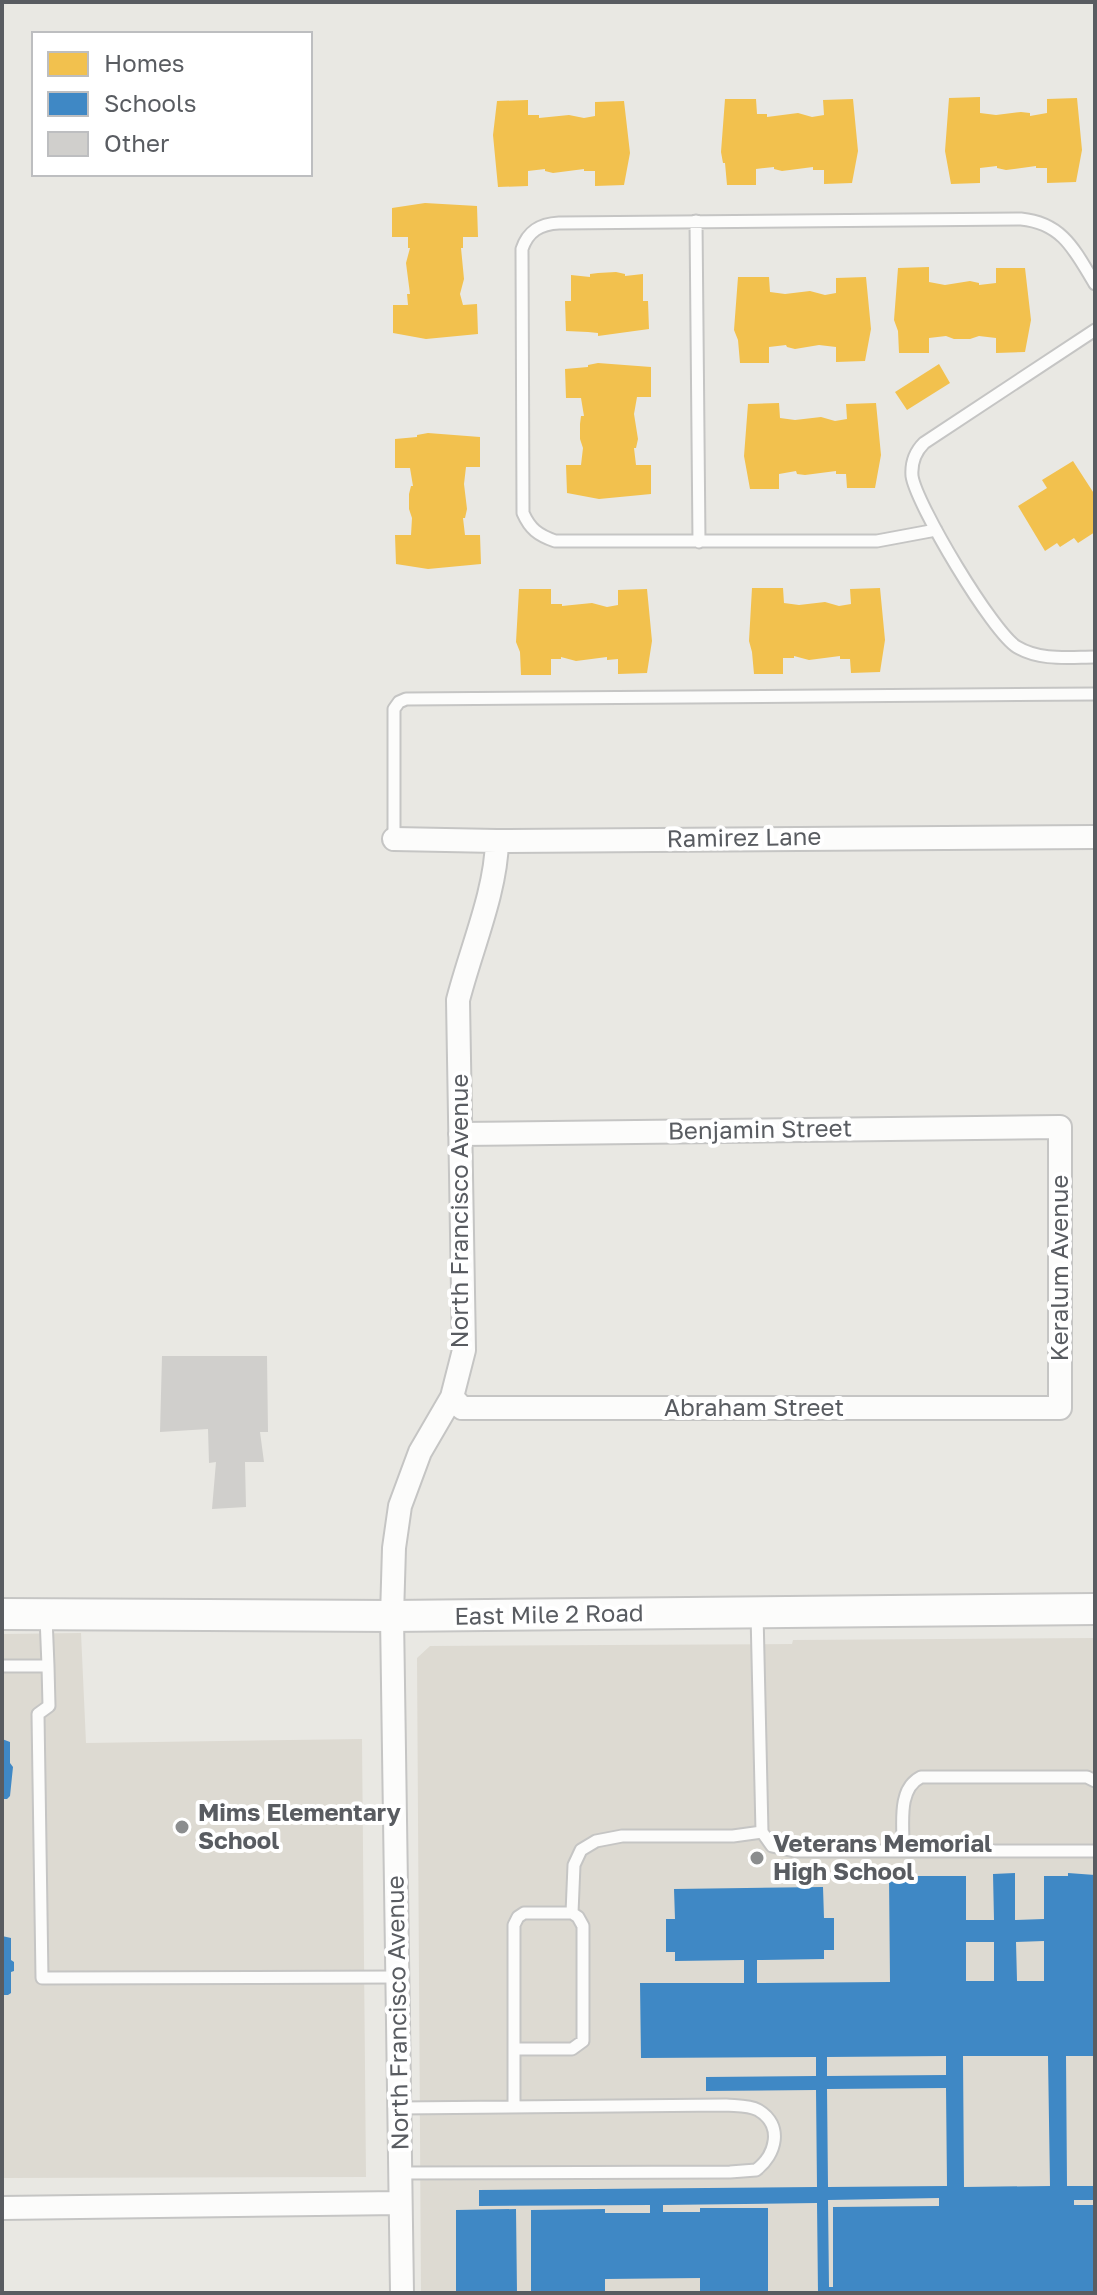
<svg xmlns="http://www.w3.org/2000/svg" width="1097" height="2295" viewBox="0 0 1097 2295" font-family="'Golos Text',sans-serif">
	<rect width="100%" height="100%" fill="#e9e8e3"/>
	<path fill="#dddad2" d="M81 1633 86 1743 362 1739 366 2177 2 2178V1634Z
		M1095 1638V2293H421L417 1658 430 1646 792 1644 793 1640Z"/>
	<path fill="#f2c14e" d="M980 97V113L996 115 1021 112 1030 113V116L1047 113V99L1077 98 1082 150 1076 182 1047 183V168H1036V166L1006 170 997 168V166L980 168V183L951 184 945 151 949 98Z
		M725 99H756L757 114H767V117L798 113 812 117 824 115 823 100 853 99 858 151 852 183 824 184V170H813V167L782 171 774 169V167L756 169V185H727L725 163H723L721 152Z
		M528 100V115H539V118L569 115 584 118 595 116V102L624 101 630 153 624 185 595 186V171H584V169L553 173 545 171V169L528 171V186L498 187 493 135 497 101Z
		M425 203 477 206 478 237H463V248H461L464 279 460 294 463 305 477 304 478 334 426 339 393 333V305H408L407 294H410L406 263 410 248H408V237H392V208Z
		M929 267V282L945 285 970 281 979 283V285L996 283V268H1025L1031 320 1025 352 996 353V338L979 336 970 339H954L946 336 929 338V353H899L898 331 894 320 898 268Z
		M616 272 625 274V276L643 274V301H648L649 329 598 336V333L588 332 566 331 565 301H571V275L590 277V274L598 273Z
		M738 277H769L770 292 785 294 810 291 825 295 836 293V278L866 277 871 329 865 361 836 362V347L819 345 795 349 787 347 786 345 769 347V363H740L738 340 734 330Z
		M598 363 651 367V397H637L634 414 638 439 636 448H634L636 465H651V494L599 499 567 493 566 465H581L583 448 580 439V424L581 416H584L581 398H566L565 369 588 367V365Z
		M939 364 950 383 907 410 895 392Z
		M779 403 780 418 795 420 821 417 835 421 847 419 846 404 876 403 881 455 875 488H847L846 474H836V471L805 475 797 474 796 471 779 474V489H750L744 456 748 404Z
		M428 433 480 437V467H466L464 484 467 509 465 518H463L465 535H480L481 564 428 569 396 564 395 535H411L412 518 409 509V494L411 486H413L410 468H395V439L417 437V435Z
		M1073 461 1095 495V532L1078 543 1074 538 1060 547 1057 543 1045 551 1018 506 1047 488 1042 480Z
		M752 588H783L784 603 799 605 825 602 839 606 851 604 850 589 880 588 885 640 880 672 851 673 850 659H840V656L809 660 794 656V658H783V674H754L752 652 749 641Z
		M519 589H551V604H562V606L592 603 607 607 618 605V590L647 589 652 641 647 673 618 674V659L607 660V657L576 661 561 657V659H551V675H521L520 652 516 642Z"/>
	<path fill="#3f88c5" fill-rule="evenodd" d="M2 1739 10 1742V1763L13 1767 10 1796 7 1799H2Z
		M1015 1873V1920L1044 1919V1876H1068V1873L1095 1875V2056H1066L1067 2186H1095V2200H1074V2205H1095V2293H818L817 2203 663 2205V2212H700V2208H768V2293H700V2278L605 2279V2293H531V2210L605 2209V2213H650V2205L479 2206V2190L817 2187 816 2090 706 2091V2077L816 2076V2057L641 2058 640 1983H744V1960L675 1961V1952H666V1919H675L674 1889 823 1887 824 1918H834V1950H824V1959L757 1960V1983L890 1982 889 1876H966V1920H994L993 1874ZM1044 1941V1981H1017L1016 1942ZM966 1942H994V1981H966ZM946 2056V2075L827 2076V2057ZM963 2056H1048L1050 2186 964 2187ZM946 2088 947 2186 828 2187 827 2089ZM939 2198V2206L833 2207V2287H829L828 2200Z
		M2 1936 11 1938V1960L14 1962V1971L11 1972V1993L8 1995H2Z
		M516 2209 517 2293H456V2210Z"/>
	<path fill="#d0cfcc" d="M162 1356H267L268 1432H260L264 1462H245L246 1507 212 1509 216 1462 209 1463 208 1429 160 1432Z"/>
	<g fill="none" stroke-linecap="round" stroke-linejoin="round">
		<g stroke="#c5c5c4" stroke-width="15">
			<path id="service" d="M696 221 699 542
				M1095 330 924 443C915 452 911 463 912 476 916 504 993 633 1017 647 1040 661 1070 657 1095 657
				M936 530 877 541H555C538 535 530 529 523 513L522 249C528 231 540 224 559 223L1021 219C1063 223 1075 251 1095 284
				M394 839V709L399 702 406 699 1095 694
				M757 1613 762 1832 772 1846 794 1851H1095
				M2 1666H48L46 1617
				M48 1666 49 1706 38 1714 42 1978 397 1977
				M903 1851C904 1828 896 1789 921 1777H1087L1095 1781
				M572 1913 574 1865 581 1850 596 1841 622 1836H733L762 1832
				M514 2049H572L583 2041V1926L578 1917 572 1913H524L518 1917 514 1925V2107
				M399 2108 726 2105C736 2106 749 2105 758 2110 784 2125 776 2155 756 2170L730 2172 400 2173"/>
		</g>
		<g stroke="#c5c5c4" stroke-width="26">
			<path id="minor" d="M394 839 497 841 1095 837
				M452 1397 462 1408H1060V1127L460 1134
				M2 2208 400 2203
				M402 2293 392 1616 394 1548 400 1506 420 1452 452 1397 464 1350 458 1000C471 949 496 892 497 841"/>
		</g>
		<g stroke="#c6c6c5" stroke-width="34">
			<path id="secondary" d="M2 1614 392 1616 1095 1609"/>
		</g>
		<use href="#service" stroke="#fcfcfb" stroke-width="11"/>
		<use href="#minor" stroke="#fcfcfb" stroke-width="22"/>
		<use href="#secondary" stroke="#fcfcfb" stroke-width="30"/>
	</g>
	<g fill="#8b8d8e" stroke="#fff" stroke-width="3">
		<circle cx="182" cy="1827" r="8"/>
		<circle cx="757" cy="1858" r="8"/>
	</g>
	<g text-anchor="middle" stroke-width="8" stroke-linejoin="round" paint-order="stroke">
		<g font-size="24" fill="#595c61" stroke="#fff">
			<text transform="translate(744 838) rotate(-1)" y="8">Ramirez Lane</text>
			<text transform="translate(760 1130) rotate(-1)" y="8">Benjamin Street</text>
			<text transform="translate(460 1211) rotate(-90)" y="8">North Francisco Avenue</text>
			<text transform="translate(1060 1268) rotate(-90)" y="8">Keralum Avenue</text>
			<text x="754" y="1416">Abraham Street</text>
			<text transform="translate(549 1615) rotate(-1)" y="8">East Mile 2 Road</text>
			<text transform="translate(398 2013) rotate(-91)" y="8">North Francisco Avenue</text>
		</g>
		<g font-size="24" font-weight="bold" fill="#595c61" stroke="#fff" text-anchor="start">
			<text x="198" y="1821">Mims Elementary<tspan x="198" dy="28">School</tspan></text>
			<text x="773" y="1852">Veterans Memorial<tspan x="773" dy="28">High School</tspan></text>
		</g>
	</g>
	<rect width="1097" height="2295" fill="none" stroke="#595c61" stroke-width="8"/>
	<rect x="32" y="32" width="280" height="144" fill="#ffffff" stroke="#bdbec0" stroke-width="2"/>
	<rect x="48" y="52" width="40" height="24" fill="#f2c14e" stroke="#bdbec0" stroke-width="2"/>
	<text x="104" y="72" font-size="24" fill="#595c61">Homes</text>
	<rect x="48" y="92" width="40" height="24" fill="#3f88c5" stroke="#bdbec0" stroke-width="2"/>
	<text x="104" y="112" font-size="24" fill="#595c61">Schools</text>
	<rect x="48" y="132" width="40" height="24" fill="#d0cfcc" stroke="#bdbec0" stroke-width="2"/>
	<text x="104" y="152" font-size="24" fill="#595c61">Other</text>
</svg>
